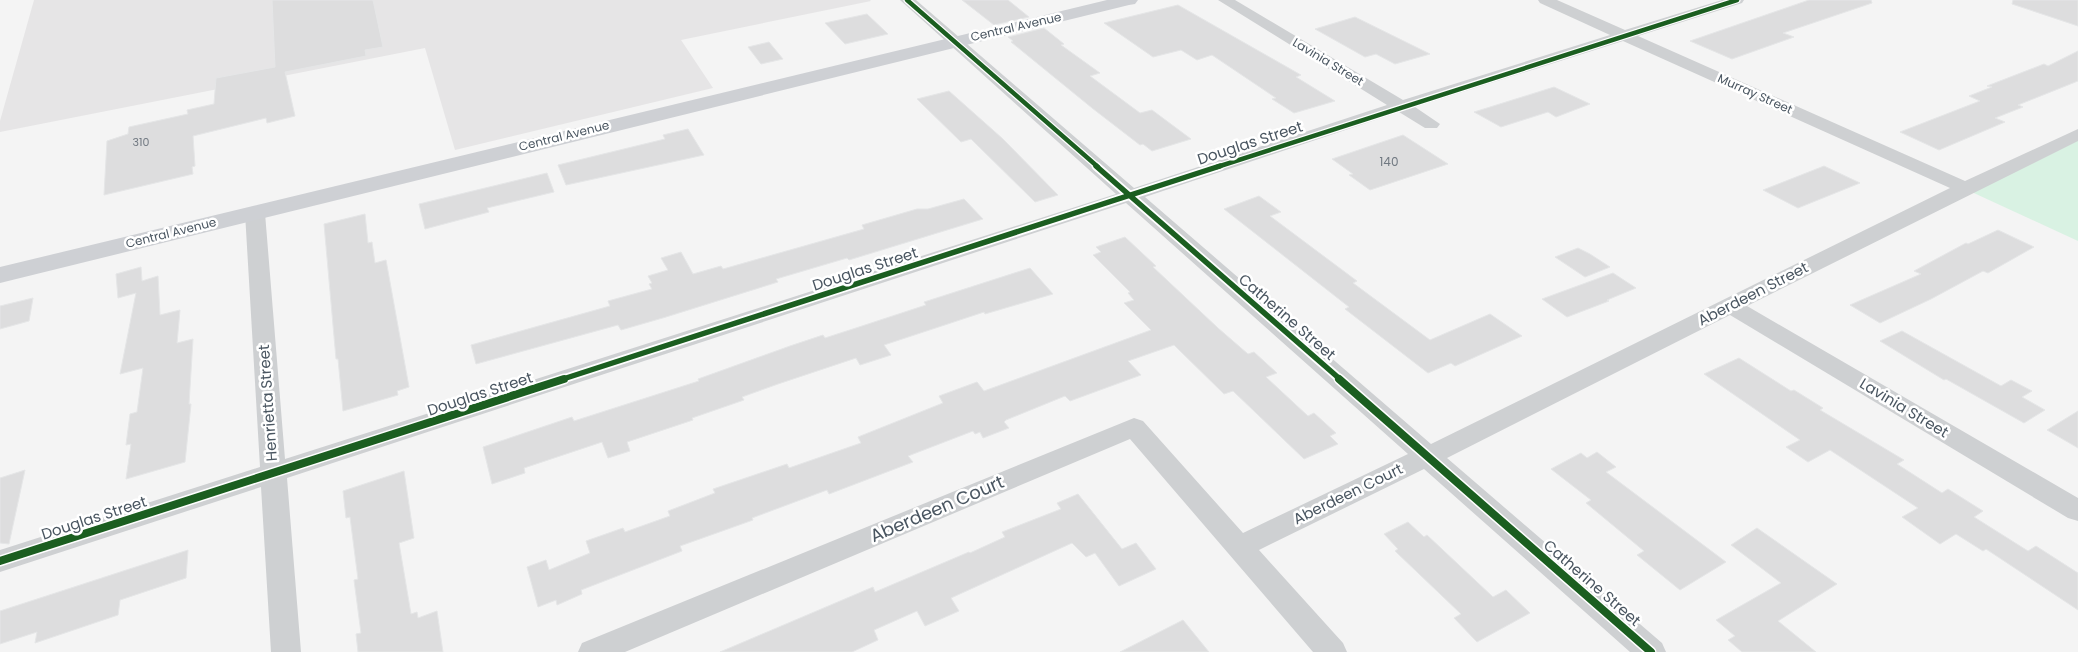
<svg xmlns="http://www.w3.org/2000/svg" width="2078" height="652" viewBox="0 0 2078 652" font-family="Poppins,sans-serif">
	<rect width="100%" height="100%" fill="#f4f4f4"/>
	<path fill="#e6e5e6" d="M34 0H870L871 1 681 40 713 88 455 150 425 48 0 132V121Z"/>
	<path fill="#d9f2e3" d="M2078 134V241L1963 188Z"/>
	<path fill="#ddddde" stroke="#e5e6e7" d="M272 0H373L383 47 365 50 366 56 285 72 295 116 267 123 266 118 193 136 195 166 192 167 193 174 104 195 107 141 128 134 129 127 188 114 187 110 214 104 216 78 275 67Z
		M962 0H1008L1029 17 994 25Z
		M1809 0H1871L1872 3 1783 33 1794 37 1732 59 1690 41Z
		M2013 0H2078V26L2012 4Z
		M1178 5 1301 75 1296 77 1335 101 1294 113 1272 99 1276 98 1212 55 1197 60 1181 50 1153 57 1104 23Z
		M867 14 888 34 845 44 825 23Z
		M1355 17 1430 54 1395 64 1376 54 1365 57 1315 29Z
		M1044 28 1064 44 1061 45 1100 73 1090 76 1140 113 1152 110 1191 139 1152 151 1143 144 1140 145 1092 108 1011 42 1013 41 1008 37Z
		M769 42 783 59 761 64 748 47Z
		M2078 51V81L2018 105 2023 107 1995 118 2005 122 1939 150 1900 132 1980 101 1969 96 1992 87 1987 86 2044 64 2048 66Z
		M1554 87 1590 104 1556 117 1548 112 1501 127 1474 112Z
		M949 91 1003 139 1058 195 1035 202 971 139 961 142 917 99Z
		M688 129 704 155 566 185 558 165 665 139 663 135Z
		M1403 135 1448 164 1370 190 1349 175 1353 174 1332 159Z
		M1824 166 1860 183 1798 208 1763 190Z
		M547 173 554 192 487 208 489 212 425 229 419 204Z
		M1259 196 1281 212 1270 216 1357 281 1353 283 1430 340 1490 314 1522 336 1455 366 1451 363 1428 373 1345 309 1349 307 1224 209Z
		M964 199 983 219 849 260 847 258 776 279 778 282 666 317 621 330 618 325 476 364 471 345 610 306 608 301 652 289 649 284 652 283 648 276 668 270 661 258 681 252 693 274 721 266 723 269 864 229 862 225 917 209H928Z
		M365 214 368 243 372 242 375 263 386 260 409 387 397 391 398 395 343 411 338 359H336L324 224Z
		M1998 230 2034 247 1988 273 1983 271 1931 299 1880 323 1850 305 1921 274 1914 271 1966 243 1968 244Z
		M1125 237 1156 266 1153 267 1218 328 1248 354 1254 352 1277 373 1266 377 1308 416 1314 413 1336 433 1330 436 1338 444 1304 459 1233 391 1224 394 1174 345 1128 361 1141 375 1070 401 1065 396 1006 420 1004 422 1009 428 983 438 980 432 975 434 973 431 908 456 913 462 829 494 827 490 752 518 753 520 680 546 682 551 581 590 582 594 557 605 556 600 538 607 527 567 546 560 549 570 590 553 586 541 623 528 625 532 670 516 668 511 715 493 713 489 787 464 789 468 861 443 858 437 943 403 939 396 977 382 984 391 1151 330 1124 303 1134 300 1128 293 1130 292 1093 255 1101 252 1096 247Z
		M1578 248 1590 254 1610 267 1585 277 1555 257Z
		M141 267 142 281 158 276 160 315 180 310 177 343 193 339 189 404H191L185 462 126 479 131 444 126 445 130 414 137 412 143 368 120 374 136 293 118 298 116 274Z
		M1030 268 1053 294 985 314 984 312 884 345 891 355 860 365 856 358 778 384 742 397 744 400 692 418 693 420 627 442 630 451 608 458 602 442 524 468 525 473 492 484 483 447 572 417 574 421 699 381 698 379 790 346 823 335 825 338 859 327 926 305 924 302Z
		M1613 273 1636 288 1607 300 1609 301 1567 317 1542 299Z
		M33 298 29 321 0 329V306Z
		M1902 331 2001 386 2011 380 2032 391 2022 397 2045 410 2024 423 1946 379 1944 380 1880 341Z
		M1739 358 1791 391 1794 390 1823 408 1820 410 1904 460 1897 464 1942 493 1948 489 1983 511 1974 517 2028 551 2036 546 2078 573V610L1986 549 1983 551 1956 534 1940 544 1902 517 1918 508 1830 450 1808 462 1786 447 1800 440 1704 374Z
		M2078 411V448L2047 430Z
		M1597 452 1616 467 1606 472 1726 562 1680 590 1637 555 1644 551 1586 503 1591 500 1551 469 1581 453 1587 458Z
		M25 470 9 544 0 543V478Z
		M404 471 414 538 399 543 411 614 417 612 418 618 437 611 443 652H358L356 634 361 633 354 580 358 579 350 517 346 518 343 491Z
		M1078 494 1122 549 1136 543 1156 569 1119 586 1095 553 1086 557 1072 543 951 598 959 611 925 626 917 611 874 630 878 640 852 652H720L873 587 875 592 969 552 970 553 1005 537 1002 532 1061 509 1057 503Z
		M1408 522 1424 537 1427 535 1493 597 1506 590 1530 613 1477 642 1454 618 1461 614 1395 551 1398 549 1384 534Z
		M1757 528 1837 584 1778 621 1816 652H1742L1728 640 1735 636 1716 620 1781 583 1731 545Z
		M188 550 186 578 120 600 118 615 35 643 37 632 0 644V611Z
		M1183 620 1209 652H1120Z"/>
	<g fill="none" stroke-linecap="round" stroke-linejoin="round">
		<path fill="#ced0d2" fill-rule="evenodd" d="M900 0H916L1134 188 1387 105 1218 0H1235L1403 100 1610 35 1540 3 1538 0H1557L1625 30 1722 0H1744L1742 3 1638 36 1965 181 2078 129V141L1747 306 2078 498V521L2068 518 1730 315 1447 458 1662 643 1666 652H1630L1424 469 1259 550 1343 643 1347 652H1313L1130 439 625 652H578L582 643 1134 418 1143 421 1243 533 1408 454 1126 203 287 478 301 652H271L261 487 0 572V550L260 467 245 213 248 209H262L265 213 285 459 1116 194ZM1623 41 1950 188 1431 444 1145 197 1399 112 1425 128H1437L1440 124 1415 107Z"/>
		<path fill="#ced0d4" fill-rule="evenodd" d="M1107 0H1138L1135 4 1129 5 0 283V267Z"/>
		<g stroke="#fff" stroke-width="7">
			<path id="cycleway-far2" d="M907 0 1098 167
				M1217 167 1737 0"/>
		</g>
		<g stroke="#fff" stroke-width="9">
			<path id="cycleway-far1" d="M1096 166 1341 380
				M560 380 1220 166"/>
		</g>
		<g stroke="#fff" stroke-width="11">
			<path id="cycleway" d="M1339 379 1651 652
				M0 561 564 379"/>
		</g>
		<use href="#cycleway-far2" stroke="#1b5e20" stroke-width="4.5"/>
		<use href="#cycleway-far1" stroke="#1b5e20" stroke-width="5.5"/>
		<use href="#cycleway" stroke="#1b5e20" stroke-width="8"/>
	</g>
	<g text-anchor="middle" stroke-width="5" stroke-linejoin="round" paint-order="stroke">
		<g font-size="11" fill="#707881">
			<text x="141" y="146">310</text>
		</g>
		<g font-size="12" fill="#4a5661" stroke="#fff">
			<text transform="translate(1016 27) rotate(-13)" y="4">Central Avenue</text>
			<text transform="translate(1328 62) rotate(31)" y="4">Lavinia Street</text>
			<text transform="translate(1755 94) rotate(24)" y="4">Murray Street</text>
			<text transform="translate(564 136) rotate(-14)" y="4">Central Avenue</text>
			<text transform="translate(171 233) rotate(-14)" y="4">Central Avenue</text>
		</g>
		<g font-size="12" fill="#707881">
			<text x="1389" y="166">140</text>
		</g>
		<g font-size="15" fill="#4a5661" stroke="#fff">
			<text transform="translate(1250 143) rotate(-18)" y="5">Douglas Street</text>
			<text transform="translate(865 269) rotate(-18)" y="5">Douglas Street</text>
			<text transform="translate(1753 294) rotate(-27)" y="5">Aberdeen Street</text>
			<text transform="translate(1287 317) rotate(41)" y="5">Catherine Street</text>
			<text transform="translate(480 394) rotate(-18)" y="5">Douglas Street</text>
			<text transform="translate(268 403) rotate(-94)" y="5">Henrietta Street</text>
			<text transform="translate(1904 408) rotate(31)" y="5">Lavinia Street</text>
			<text transform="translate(1348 494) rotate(-26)" y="5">Aberdeen Court</text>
			<text transform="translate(94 518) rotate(-18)" y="5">Douglas Street</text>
			<text transform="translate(1592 583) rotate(41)" y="5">Catherine Street</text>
		</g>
		<g font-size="18" fill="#4a5661" stroke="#fff">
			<text transform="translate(937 509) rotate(-23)" y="6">Aberdeen Court</text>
		</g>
	</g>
</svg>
